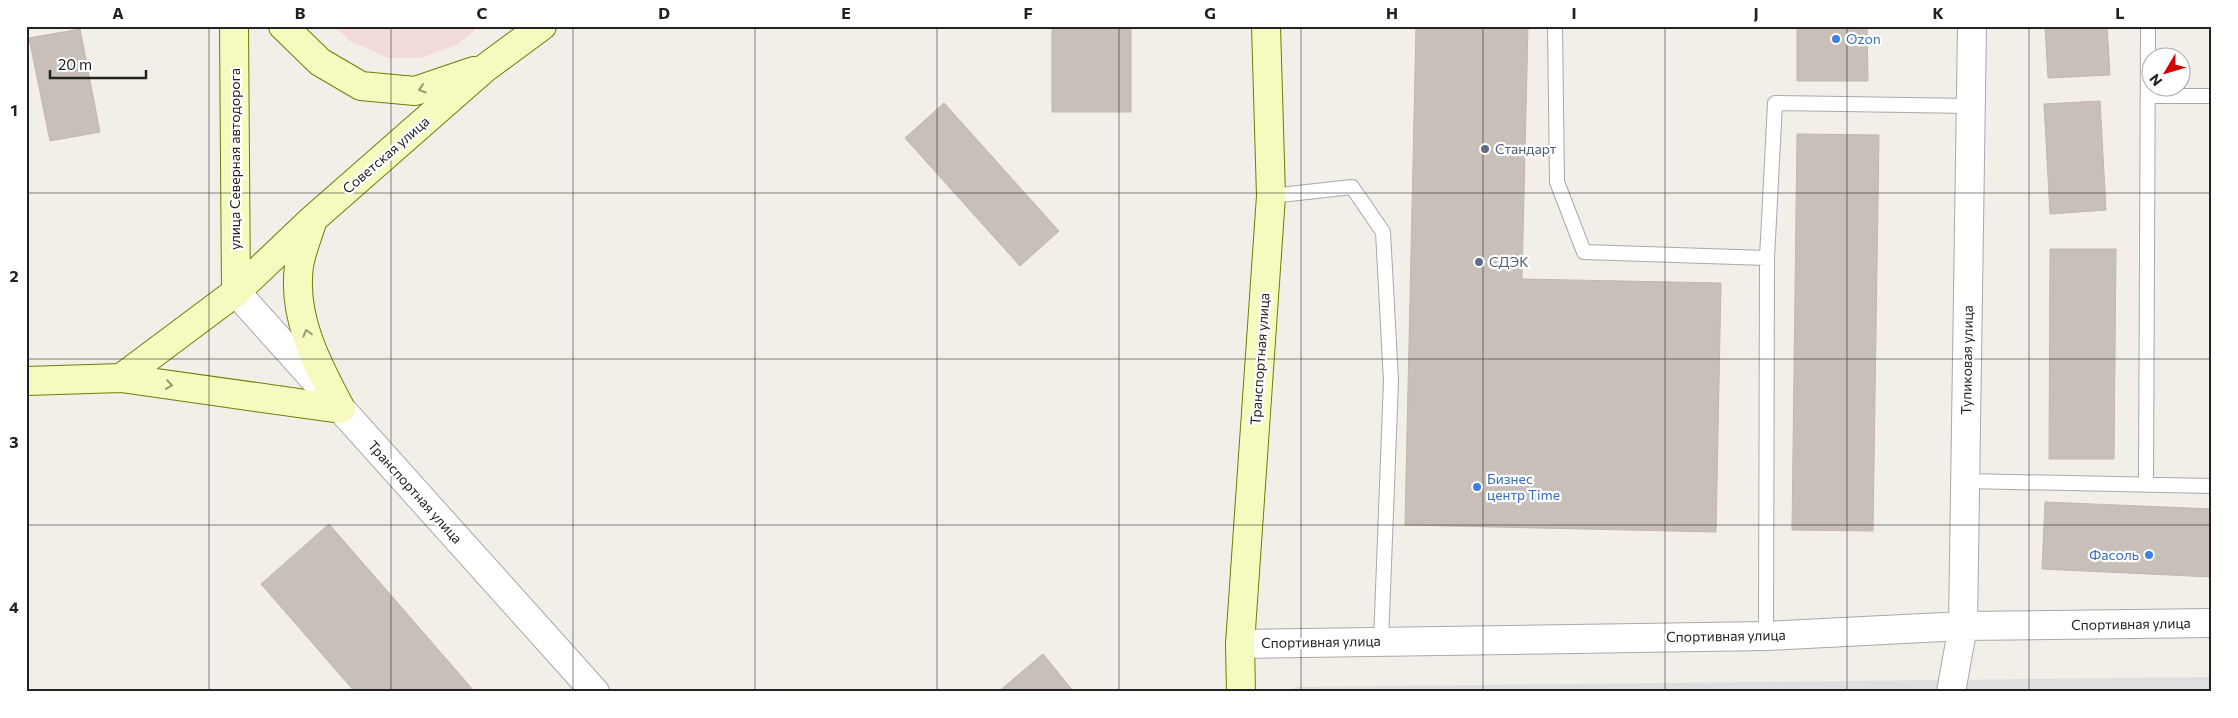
<svg xmlns="http://www.w3.org/2000/svg" width="2238" height="718" viewBox="0 0 2238 718" font-family="Commissioner,sans-serif">
	<rect width="100%" height="100%" fill="#f2efe9"/>
	<path fill="#e0dfdf" d="M2212 677V692H1291L1295 687Z"/>
	<path fill="#f2dad9" d="M334 26H480L458 44 421 58H389L350 41Z"/>
	<path fill="#c7bfb8" stroke="#c4b6ab" d="M1052 26H1131V112H1052Z
		M1416 26H1528L1522 279 1721 283 1716 532 1405 525Z
		M1797 26H1867L1868 81H1797Z
		M2045 26H2107L2110 75 2048 78Z
		M80 29 100 132 50 141 29 38Z
		M2100 101 2106 210 2050 214 2044 104Z
		M944 103 1059 231 1020 266 905 138Z
		M1797 134 1879 135 1873 531 1792 530Z
		M2050 249H2116L2114 459H2049Z
		M2045 502 2212 509V577L2042 569Z
		M329 524 475 692H355L261 584Z
		M1043 654 1074 692H998Z"/>
	<g fill="none" stroke-linecap="round" stroke-linejoin="round">
		<g stroke="#a9a9a9" stroke-width="16">
			<path id="lane" d="M1555 26 1557 182 1584 252 1767 258 1766 636
				M2148 96H2212
				M1271 196 1352 187 1383 232 1391 381 1381 642
				M1767 258 1775 103 1971 106
				M1965 481 2212 486
				M2146 485 2148 26"/>
		</g>
		<g stroke="#a9a9a9" stroke-width="30">
			<path id="street" d="M236 292 595 692
				M1240 644 1766 636 1963 626 2212 623
				M1951 692 1963 626 1972 26"/>
		</g>
		<g stroke="#707d05" stroke-width="30">
			<path id="secondary" d="M234 26 236 292
				M283 26 320 62 361 86 415 91 474 71
				M312 222C308 236 301 252 299 266 292 318 318 366 341 409
				M121 378 236 292 313 219 485 68 542 26
				M26 381 121 378 341 409
				M1241 692 1240 644 1271 196 1266 26"/>
		</g>
		<use href="#lane" stroke="#fff" stroke-width="14"/>
		<use href="#street" stroke="#fff" stroke-width="28"/>
		<use href="#secondary" stroke="#f7fabf" stroke-width="28"/>
	</g>
	<defs><path id="oneway-chevron" d="M-2-3.5L2.5 0L-2 3.5" fill="none" stroke-width="1.6" stroke-linecap="round" stroke-linejoin="round" transform="scale(1.25)"/></defs>
	<g stroke="#979978">
		<use href="#oneway-chevron" transform="translate(422 89) rotate(163)"/>
		<use href="#oneway-chevron" transform="translate(307 333) rotate(-105)"/>
		<use href="#oneway-chevron" transform="translate(169 385) rotate(8)"/>
	</g>
	<path fill="none" stroke="#222" stroke-width="1" stroke-opacity="0.55" d="M209 26V692M391 26V692M573 26V692M755 26V692M937 26V692M1119 26V692M1301 26V692M1483 26V692M1665 26V692M1847 26V692M2029 26V692M26 193H2212M26 359H2212M26 525H2212"/>
	<g fill="#3f7fe0" stroke="#fff" stroke-width="2">
		<circle cx="1836" cy="39" r="5"/>
		<circle cx="1477" cy="487" r="5"/>
		<circle cx="2149" cy="555" r="5"/>
	</g>
	<g fill="#5c6f8a" stroke="#fff" stroke-width="2">
		<circle cx="1485" cy="149" r="5"/>
		<circle cx="1479" cy="262" r="5"/>
	</g>
	<g text-anchor="middle" stroke-width="4.5" stroke-linejoin="round" paint-order="stroke">
		<g font-size="14" fill="#366cbe" stroke="#fff" text-anchor="start">
			<text x="1846" y="44">Ozon</text>
			<text x="1487" y="484">Бизнес<tspan x="1487" dy="16">центр Time</tspan></text>
			<text x="2139" y="560" text-anchor="end">Фасоль</text>
		</g>
		<g font-size="14" fill="#4e5e75" stroke="#fff" text-anchor="start">
			<text x="1495" y="154">Стандарт</text>
			<text x="1489" y="267">СДЭК</text>
		</g>
		<g font-size="14" fill="#222" stroke="#fff">
			<text transform="translate(386 155) rotate(-41)" y="5">Советская улица</text>
			<text transform="translate(235 159) rotate(-90)" y="5">улица Северная автодорога</text>
			<text transform="translate(1260 359) rotate(-86)" y="5">Транспортная улица</text>
			<text transform="translate(1967 360) rotate(-89)" y="5">Тупиковая улица</text>
			<text transform="translate(415 492) rotate(48)" y="5">Транспортная улица</text>
			<text transform="translate(2131 624) rotate(-1)" y="5">Спортивная улица</text>
			<text transform="translate(1726 636) rotate(-1)" y="5">Спортивная улица</text>
			<text transform="translate(1321 642) rotate(-1)" y="5">Спортивная улица</text>
		</g>
	</g>
	<rect width="2238" height="718" fill="none" stroke="#ffffff" stroke-width="55"/>
	<g transform="translate(2166 72) rotate(232)"><circle r="24" fill="#ffffff" stroke="#a7a7a7"/>
	<path d="M0-4L9 19L0 12L-9 19Z" fill="#d40000"/>
	<text y="-8" font-size="14" font-weight="bold" text-anchor="middle" fill="#222222">N</text>
	</g>
	<path d="M50 70v8h96v-8" fill="none" stroke="#222222" stroke-width="2.5"/>
	<text x="58" y="70" font-size="15" fill="#222222" stroke="#ffffff" stroke-width="4" paint-order="stroke">20 m</text>
	<rect x="28" y="28" width="2182" height="662" fill="none" stroke="#222" stroke-width="2"/>
	<g font-size="16" text-anchor="middle" font-weight="bold" fill="#222">
		<text x="118" y="19">A</text>
		<text x="300" y="19">B</text>
		<text x="482" y="19">C</text>
		<text x="664" y="19">D</text>
		<text x="846" y="19">E</text>
		<text x="1028" y="19">F</text>
		<text x="1210" y="19">G</text>
		<text x="1392" y="19">H</text>
		<text x="1574" y="19">I</text>
		<text x="1756" y="19">J</text>
		<text x="1938" y="19">K</text>
		<text x="2120" y="19">L</text>
		<text x="14" y="116">1</text>
		<text x="14" y="282">2</text>
		<text x="14" y="448">3</text>
		<text x="14" y="613">4</text>
	</g>
</svg>
